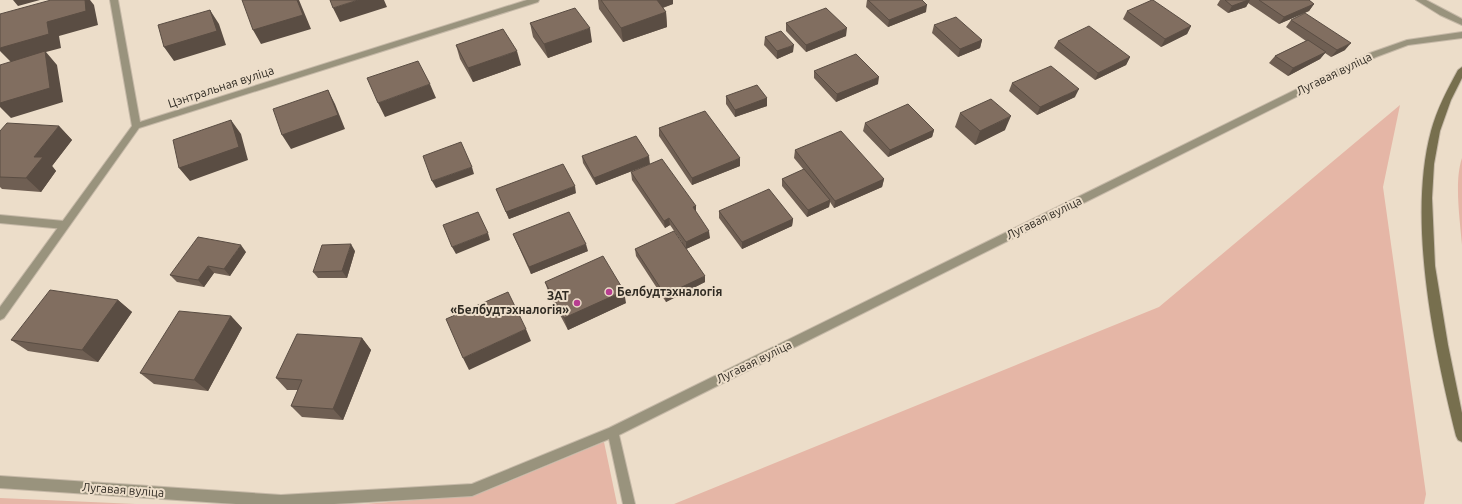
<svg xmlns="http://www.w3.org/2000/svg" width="1462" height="504" viewBox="0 0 1462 504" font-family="Ubuntu,sans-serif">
	<rect width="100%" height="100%" fill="#ecddc9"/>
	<path fill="#e5b6a6" d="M1400 105 1383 187 1426 494 1424 504H674L1159 307Z
		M1462 158V245C1460 220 1454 181 1462 158Z
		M604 442 617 504H364L476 495Z
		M0 498 136 504H0Z"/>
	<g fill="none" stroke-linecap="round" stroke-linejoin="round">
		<g stroke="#c6b9a8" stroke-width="2">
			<path id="lane" d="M0 215 64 221 67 222 69 225 67 228 64 229 0 223Z"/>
		</g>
		<g stroke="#c6b9a8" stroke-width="2">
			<path id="street" d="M110 0H118L140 122 527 0H539L538 2 139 128 4 318 0 320V307L132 126Z
				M1416 0H1426L1462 19V25L1440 15Z
				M1462 32V38L1408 45 1376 57 619 435 635 504H623L609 439 472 496 334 504H236L0 488V476L281 495 472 484 609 428 1370 53 1407 40Z"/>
		</g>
		<g stroke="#c6b9a8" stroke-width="2">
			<path id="secondary" d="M1462 67V78L1451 100 1440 131 1434 164 1432 198 1435 266 1448 345 1462 413V442L1458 440 1456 436C1434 348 1407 220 1431 131 1437 109 1447 90 1458 70Z"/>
		</g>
		<use href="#lane" fill="#99937d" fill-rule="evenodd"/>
		<use href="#street" fill="#99937d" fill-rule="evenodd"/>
		<use href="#secondary" fill="#776f4e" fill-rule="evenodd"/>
	</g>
	<path fill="#6f5f53" d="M598 0H673V4L663 8 666 12 667 27 623 42 599 9Z
		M867 0H922L926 12 888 27 866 7Z
		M1220 0H1309L1314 4 1309 11 1279 24 1248 3 1246 7 1228 13 1217 5Z
		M1127 11 1191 26 1187 34 1161 47 1123 19Z
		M1291 20 1345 50 1331 57 1325 53 1320 59 1288 76 1269 63 1275 56 1306 41 1286 27Z
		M530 23 592 42 548 58 533 37Z
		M786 23 846 36 806 52 786 31Z
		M934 25 982 40 980 48 958 57 932 33Z
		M765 37 793 52 777 59 764 45Z
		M1058 41 1130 57 1126 65 1095 80 1054 48Z
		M456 45 521 65 473 82 460 59Z
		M814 71 878 84 836 102 814 78Z
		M1012 83 1075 97 1037 115 1009 91Z
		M726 96 767 98V106L735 117 726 104Z
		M960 113 1005 130 975 145 955 127Z
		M865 123 934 130 932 137 888 157 863 131Z
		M59 126 72 140 52 166 56 171 41 192 2 189 0 187V131Z
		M659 128 740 166 692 185 659 136Z
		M795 150 884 179 882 187 834 208 830 202 829 207 807 217 782 186V179L804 170 794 158Z
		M582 156 650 164 596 185 583 163Z
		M631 172 696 206V213L710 238 686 249 705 282 666 302 636 256 635 249 682 242 670 225 665 228 632 180Z
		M496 189 576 193 509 219Z
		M719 211 793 219 792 226 742 249 719 218Z
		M513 234 588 251 531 274 516 241Z
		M355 251 347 278H318L313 272Z
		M246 252 230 276 214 273 204 287 177 282 170 275Z
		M545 282 626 303 568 330 549 294Z
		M118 300 132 312 98 362 28 351 11 340Z
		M231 316 242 328 208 391 154 384 140 373Z
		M362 338 371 350 343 420 302 417 291 406 298 390H287L276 378Z"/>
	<path fill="#5a4d43" d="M13 0H40L18 6Z
		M85 0H90L94 5 98 25 59 36 61 48 46 52 57 65 63 102 11 118 0 107V103L11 62 0 51V48Z
		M297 0H299L311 29 261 44 253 30Z
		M358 0H384L387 7 340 22 333 8Z
		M654 0H673V4L655 10Z
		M1248 0H1250L1246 7 1228 13 1232 6Z
		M1314 4 1309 11 1279 24 1284 17Z
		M927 5 926 12 888 27 889 20Z
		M210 10 219 24 226 45 174 61 164 47Z
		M666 12 667 27 623 42 621 28Z
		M1191 26 1187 34 1161 47 1165 39Z
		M590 28 592 42 548 58 544 44Z
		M847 28 846 36 806 52V45Z
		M982 40 980 48 958 57 960 49Z
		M1351 43 1345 50 1331 57 1337 50Z
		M794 45 793 52 777 59V51Z
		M517 51 521 65 473 82 468 68Z
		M1326 52 1320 59 1288 76 1293 68Z
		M1130 57 1126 65 1095 80 1098 73Z
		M879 77 878 84 836 102 837 94Z
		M430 84 436 98 385 117 378 103Z
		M1079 89 1075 97 1037 115 1040 107Z
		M328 90 335 104 345 129 291 149 282 135Z
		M767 98V106L735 117V110Z
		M1011 116 1005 130 975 145 980 131Z
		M231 120 241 134 248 160 190 181 179 168Z
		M59 126 72 140 52 166 56 171 41 192 26 178 34 157Z
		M934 130 932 137 888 157 890 150Z
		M649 156 650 164 596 185 594 178Z
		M740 158V166L692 185V178Z
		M472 167 474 174 436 188 432 181Z
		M884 179 882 187 834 208 835 201Z
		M575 186 576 193 509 219 506 212Z
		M830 200 829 207 807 217 808 210Z
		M696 206V213L693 207Z
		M669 218 670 225 665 228 664 221Z
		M793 219 792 226 742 249V242Z
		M709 231 710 238 686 249V242Z
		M488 233 490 240 456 254 452 247Z
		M351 244 355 251 347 278 342 271Z
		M586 244 588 251 531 274 529 267Z
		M241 245 246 252 230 276 224 269Z
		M208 266 214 273 204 287 198 280Z
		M705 276V282L666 302 665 295Z
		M624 291 626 303 568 330 564 318Z
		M118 300 132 312 98 362 82 350Z
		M231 316 242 328 208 391 194 380Z
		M526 329 531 341 469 370 463 358Z
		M362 338 371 350 343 420 333 409Z"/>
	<path fill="#816e60" stroke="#5a4d43" d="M51 0H85L86 11 47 22 49 34 0 48V14Z
		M242 0H297L303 15 253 30Z
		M330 0H358L333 8Z
		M601 0H657L666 12 621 28Z
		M868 0H922L927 5 889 20Z
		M1152 0H1153L1191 26 1165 39 1127 11Z
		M1225 0H1248L1232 6Z
		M1259 0H1309L1314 4 1284 17Z
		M575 8 590 28 544 44 530 23Z
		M826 8 847 28 806 45 786 23Z
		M210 10 217 31 164 47 158 25Z
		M1305 13 1351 43 1337 50 1291 20Z
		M956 17 982 40 960 49 934 25Z
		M1089 26 1130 57 1098 73 1058 41Z
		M503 29 517 51 468 68 456 45Z
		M781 31 794 45 777 51 765 37Z
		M1308 40 1326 52 1293 68 1275 56Z
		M45 51 50 88 0 103V65Z
		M856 54 879 77 837 94 814 71Z
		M418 61 430 84 378 103 367 78Z
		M1051 66 1079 89 1040 107 1012 83Z
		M757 85 767 98 735 110 726 96Z
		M328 90 338 115 282 135 273 109Z
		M991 99 1011 116 980 131 960 113Z
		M908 104 934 130 890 150 865 123Z
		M705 111 740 158 692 178 659 128Z
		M231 120 239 147 179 168 173 140Z
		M7 123 59 126 34 157H43L26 178 0 177V131Z
		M841 131 884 179 835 201 795 150Z
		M636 136 649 156 594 178 582 156Z
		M461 142 472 167 432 181 423 156Z
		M662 159 696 206 693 207 709 231 686 242 669 218 664 221 631 172Z
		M563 164 575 186 506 212 496 189Z
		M804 169 830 200 808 210 782 179Z
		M769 189 793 219 742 242 719 211Z
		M478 212 488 233 452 247 443 225Z
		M569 212 586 244 529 267 513 234Z
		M674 231 705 276 665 295 635 249Z
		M198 237 241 245 224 269 208 266 198 280 170 275Z
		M351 244 342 271 313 272 322 245Z
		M603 256 624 291 564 318 545 282Z
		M50 290 118 300 82 350 11 340Z
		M508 292 526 329 463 358 446 319Z
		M179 311 231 316 194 380 140 373Z
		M297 334 362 338 333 409 291 406 302 380 276 378Z"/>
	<g fill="#b83e91" stroke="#ecddc9" stroke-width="1.5">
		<circle cx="609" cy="292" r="4"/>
		<circle cx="577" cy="303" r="4"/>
	</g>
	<g text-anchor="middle" stroke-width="4" stroke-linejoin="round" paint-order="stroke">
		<g font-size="12" fill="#302b23" stroke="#ecddc9">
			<text transform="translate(1334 74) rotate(-26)" y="4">Лугавая вуліца</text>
			<text transform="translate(221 87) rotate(-18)" y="4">Цэнтральная вуліца</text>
			<text transform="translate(1044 218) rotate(-26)" y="4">Лугавая вуліца</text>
			<text transform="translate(754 362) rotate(-26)" y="4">Лугавая вуліца</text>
			<text transform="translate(123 490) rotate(4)" y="4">Лугавая вуліца</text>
		</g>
		<g font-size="12" font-weight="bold" fill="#302b23" stroke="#ecddc9" text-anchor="start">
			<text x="617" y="296">Белбудтэхналогія</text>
			<text x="569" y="300" text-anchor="end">ЗАТ<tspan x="569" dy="14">«Белбудтэхналогія»</tspan></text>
		</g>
	</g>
</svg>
